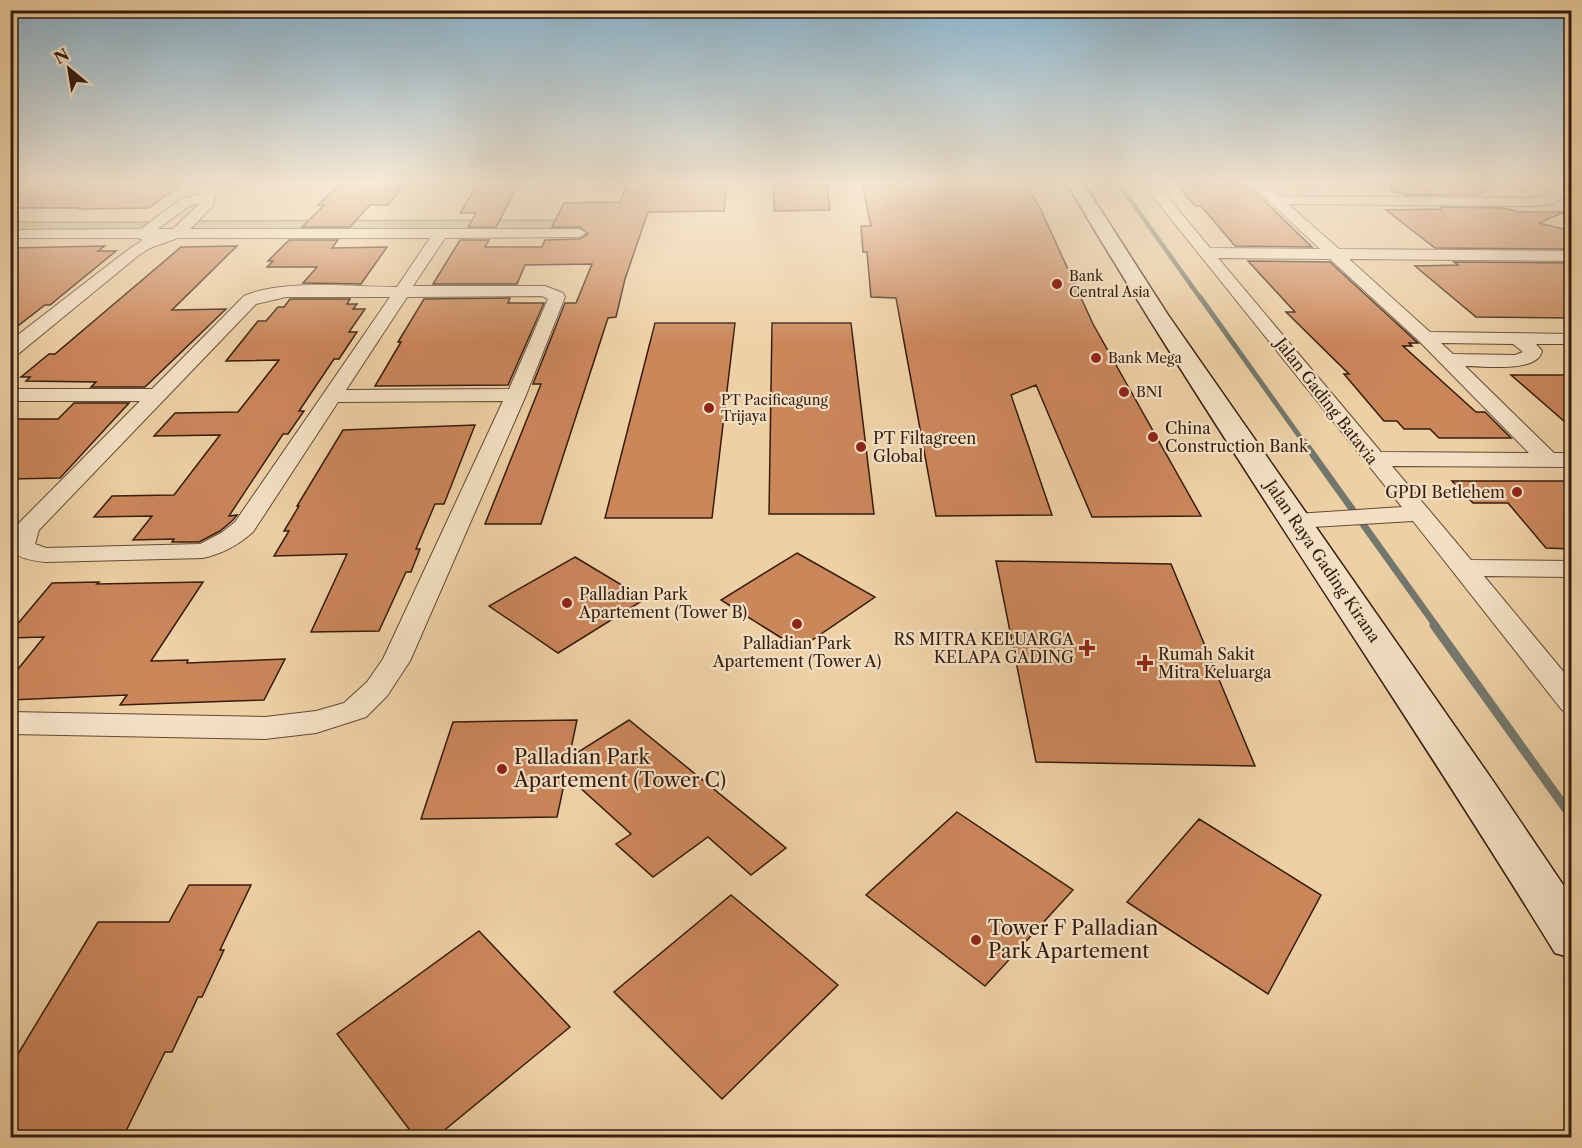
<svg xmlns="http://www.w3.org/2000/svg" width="1582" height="1148" viewBox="0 0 1582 1148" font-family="'Libre Caslon Text',serif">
	<rect width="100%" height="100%" fill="#edd0a4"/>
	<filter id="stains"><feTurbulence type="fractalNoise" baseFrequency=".00333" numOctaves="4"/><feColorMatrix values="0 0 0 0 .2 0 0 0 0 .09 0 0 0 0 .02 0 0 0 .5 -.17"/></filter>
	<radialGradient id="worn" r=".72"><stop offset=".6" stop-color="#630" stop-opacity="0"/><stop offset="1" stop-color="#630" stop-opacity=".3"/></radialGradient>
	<path fill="#bdba82" stroke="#796b48" stroke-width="1.5" d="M581 220 579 233H178L190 221Z
		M10 222H159L144 234 11 235Z"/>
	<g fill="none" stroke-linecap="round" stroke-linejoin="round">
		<path stroke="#72786e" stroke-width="4.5" d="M1119 184 1201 299"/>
		<path stroke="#72786e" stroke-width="5" d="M1200 297 1305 444"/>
		<path stroke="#72786e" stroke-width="7" d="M1304 442 1436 626"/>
		<path stroke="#72786e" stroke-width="9" d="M1434 625 1572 817"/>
	</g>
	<path fill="#cb865a" stroke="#351c0f" stroke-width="1.5" d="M10 184H181L149 208 78 209 80 208H10Z
		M340 184H406L388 205H370L350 227H302L324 205H318Z
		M478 184H519L496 227H468L476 213H460Z
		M627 184H727L724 211 648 212 625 279 616 317 608 318 541 524H485L541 384H533L565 303H576L592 264 525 265 517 284H433L460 240H489L485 247H542L545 240 580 239 588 234 580 227H552L564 203 620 202Z
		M774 184H827L830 210 774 211Z
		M862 184H1026L1041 210 1093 324 1201 516 1092 517 1036 385 1011 395 1052 515 936 516 896 298 871 297 867 252H863L861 226H871Z
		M1176 184 1249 186 1312 247 1235 246 1201 206H1195Z
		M1392 184H1496L1478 195H1406L1391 191Z
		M1441 207 1503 208 1519 212H1564L1539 223 1572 231V249L1435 248 1386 210 1441 209Z
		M289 240H338L332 248 387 247 361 284 303 283 317 267H267L273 261H268Z
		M105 246 98 251H116L50 305H45L10 332V248Z
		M237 246 172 310 226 309 145 387H91L96 382 26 381 30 377H21L49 354H55L181 247Z
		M1248 261 1330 262 1418 343H1409L1412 346H1403L1476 412H1485L1511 438H1439L1430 429H1404L1397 421H1384L1344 374H1349L1286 312H1295Z
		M1454 262 1572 263V318L1476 317 1415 266 1458 265Z
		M510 298 508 303H544L508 385 375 386 401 342H398L424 299Z
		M290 299H350L347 304H357L353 309H365L349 332H357L339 359H334L299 411H304L288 434H283L229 516 237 515 233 520 220 531 199 542H172L174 539 133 540 152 516 94 517 112 496 174 495 220 435 154 436 175 413 238 412 279 360 226 361 258 321H266L278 307H284Z
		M655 323H735L712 518H605Z
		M772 323H851L874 514H769Z
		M1511 375H1572V428Z
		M74 403H129L60 478 10 479V419H58Z
		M475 425 444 504H435L416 549H420L411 572H406L379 631 311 632 347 554 274 556 289 531H284L299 506H297L343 430Z
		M1452 481H1572V549L1546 548 1508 503H1473Z
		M797 553 875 597 799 649 721 600Z
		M575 557 645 599 558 653 489 606Z
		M996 561 1171 564 1255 766 1036 762Z
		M99 582 97 584 203 582 151 661 188 660 187 663 285 659 264 700 120 705 127 695 10 700V679L44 637 10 638V633L52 583Z
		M577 720 569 758 629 720 786 848 751 875 708 837 653 877 616 844 631 834 566 775 557 817 421 819 453 722Z
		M957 812 1073 890 985 986 866 895Z
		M1199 819 1321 895 1268 994 1127 902Z
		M189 885H251L220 950H224L202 997H198L172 1052H165L123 1137H10V1067L98 922H169Z
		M731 895 838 985 722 1099 614 992Z
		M479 931 570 1027 436 1137H415L337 1034Z"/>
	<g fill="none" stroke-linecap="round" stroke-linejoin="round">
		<g stroke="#634934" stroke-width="2">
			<path id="street" d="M214 184H229L213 197 215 200 212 207 190 229H579L586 233 579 237 445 238 413 286H545L563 293 565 297 526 395 410 661 387 696 366 717 316 733 265 739 10 734V712L265 717 316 711 344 703 367 682 383 659 503 401 338 402 253 532C238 545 222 554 203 558L46 562C16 559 0 552 20 522L140 401H10V389H152L244 296C283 279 353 287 397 287L430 238H178L150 248 139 255 17 355 10 356V341L129 249 143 240 138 238H10V230L141 229 179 200 200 194ZM200 203 173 229H158L189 206ZM542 296 548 299 509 389 346 390 407 297ZM286 297H390L235 522 221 533 200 544 46 548 35 544 39 530 256 304Z
				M1143 184H1157L1210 248 1320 249 1251 184H1266L1279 196 1538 198C1553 195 1555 184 1572 184V189L1555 203 1538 206 1288 204 1339 249 1572 251V261L1349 259 1430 332 1572 334V344H1536L1542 351C1538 373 1483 366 1465 366L1554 453H1572V467L1392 466 1471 560 1572 561V577L1484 576 1572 682V713L1562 710 1413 521 1296 528 1288 526 1284 521 1288 516 1296 514 1402 507ZM1218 258 1330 259 1419 341 1529 453 1381 452ZM1441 343 1513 344 1523 352 1515 355 1453 354Z"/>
		</g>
		<g stroke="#351c0f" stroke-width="3">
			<path id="secondary" d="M1067 184H1084L1168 315 1493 781 1572 898V958L1555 953C1396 694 1222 445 1067 184Z"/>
		</g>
		<use href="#street" fill="#f3e0c4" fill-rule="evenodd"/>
		<use href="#secondary" fill="#f3e0c4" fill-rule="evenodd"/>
	</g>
	<linearGradient id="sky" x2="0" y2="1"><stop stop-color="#89b5d0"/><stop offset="0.53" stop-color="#f7ead6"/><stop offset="1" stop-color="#f7ead6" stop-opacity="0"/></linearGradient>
	<rect width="1582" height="344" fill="url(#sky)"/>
	<g fill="#8f2418" stroke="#f3e0c4" stroke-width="2">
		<circle cx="1057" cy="284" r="6"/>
		<circle cx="1096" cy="358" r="6"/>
		<circle cx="1124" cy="392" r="6"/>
		<circle cx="709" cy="408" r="6"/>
		<circle cx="1153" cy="437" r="6"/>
		<circle cx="861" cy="447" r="6"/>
		<circle cx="1517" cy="492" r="6"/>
		<circle cx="567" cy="603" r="6"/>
		<circle cx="797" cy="624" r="6"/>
		<path d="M1084 639h6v6h6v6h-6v6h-6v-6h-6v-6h6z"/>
		<path d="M1142 654h6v6h6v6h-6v6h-6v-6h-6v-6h6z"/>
		<circle cx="502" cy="769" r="6"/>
		<circle cx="976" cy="940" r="6"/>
	</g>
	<g text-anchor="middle" stroke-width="4.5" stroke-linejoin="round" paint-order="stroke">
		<g font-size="14" fill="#351c0f" stroke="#f3e0c4" text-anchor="start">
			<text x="1069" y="281">Bank<tspan x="1069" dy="16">Central Asia</tspan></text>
			<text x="1108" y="363">Bank Mega</text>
			<text x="1136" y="397">BNI</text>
			<text x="721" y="405">PT Pacificagung<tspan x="721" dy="16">Trijaya</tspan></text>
		</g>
		<g font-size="16" fill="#351c0f" stroke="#f3e0c4">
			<text transform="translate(1327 401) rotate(52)" y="6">Jalan Gading Batavia</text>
			<text transform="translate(1323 561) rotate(56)" y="6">Jalan Raya Gading Kirana</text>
		</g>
		<g font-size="16" fill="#351c0f" stroke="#f3e0c4" text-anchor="start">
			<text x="1165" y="434">China<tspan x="1165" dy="18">Construction Bank</tspan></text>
			<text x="873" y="444">PT Filtagreen<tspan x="873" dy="18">Global</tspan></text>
			<text x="1505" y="498" text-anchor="end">GPDI Betlehem</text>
			<text x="579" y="600">Palladian Park<tspan x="579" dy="18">Apartement (Tower B)</tspan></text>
			<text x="1074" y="645" text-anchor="end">RS MITRA KELUARGA<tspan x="1074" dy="18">KELAPA GADING</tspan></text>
			<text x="797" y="649" text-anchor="middle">Palladian Park<tspan x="797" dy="18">Apartement (Tower A)</tspan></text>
			<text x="1158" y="660">Rumah Sakit<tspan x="1158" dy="18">Mitra Keluarga</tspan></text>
		</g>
		<g font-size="20" fill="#351c0f" stroke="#f3e0c4" text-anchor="start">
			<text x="514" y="764">Palladian Park<tspan x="514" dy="23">Apartement (Tower C)</tspan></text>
			<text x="988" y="935">Tower F Palladian<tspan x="988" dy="23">Park Apartement</tspan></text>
		</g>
	</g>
	<rect width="1582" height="1148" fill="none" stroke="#edd0a4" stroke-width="36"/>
	<rect x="12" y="12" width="1558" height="1124" fill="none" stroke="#351c0f" stroke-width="3"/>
	<rect x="18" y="18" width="1546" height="1112" fill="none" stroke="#351c0f" stroke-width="1.5"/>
	<g transform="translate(69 69) rotate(330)" stroke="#f3e0c4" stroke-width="4.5" paint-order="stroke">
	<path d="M0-4.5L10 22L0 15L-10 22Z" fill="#351c0f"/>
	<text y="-9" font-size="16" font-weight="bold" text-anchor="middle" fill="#351c0f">N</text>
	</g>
	<rect width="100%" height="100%" filter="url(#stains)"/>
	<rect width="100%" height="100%" fill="url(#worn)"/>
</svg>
